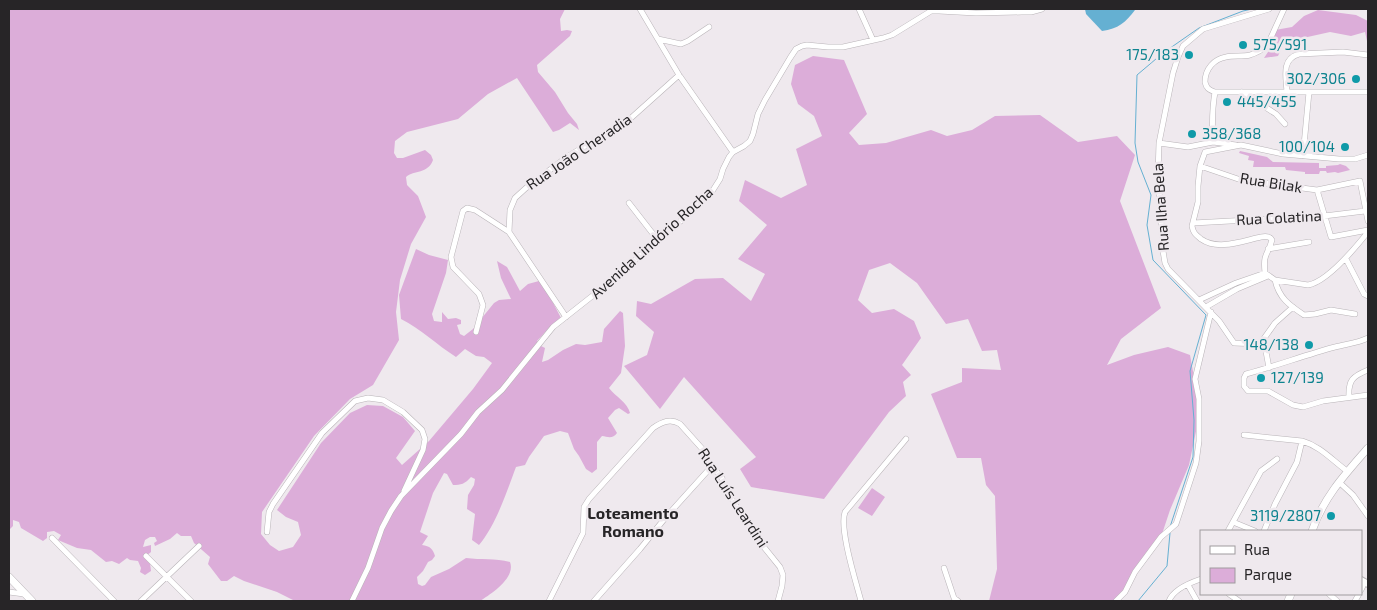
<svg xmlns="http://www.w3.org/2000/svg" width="1377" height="610" viewBox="0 0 1377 610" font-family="'Exo 2',sans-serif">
	<rect width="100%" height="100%" fill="#efe9ee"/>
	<path fill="#dcadd9" d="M9 9H565L560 19 561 31 567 30 572 31 570 36 537 65 538 72 555 92 568 113 577 124 579 130 570 123 559 130 553 132 517 78 488 94 458 119 407 132 395 141 394 153 397 158H403L425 150 431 155 433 160C428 174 414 170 406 177L407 185 418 196 426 217 411 244 400 280 396 312 399 340 373 385 350 399 314 436 262 512 261 534 270 545 279 551 293 547 301 535 298 522 286 517 277 510 321 443 350 413 367 405 383 406 403 417 415 431 396 458 402 465 429 441 473 389 492 363 484 357 476 356 465 349 456 357C437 345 421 329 401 319L399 295 416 249 429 255 448 260 446 273 432 314 434 321 442 322V312L448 319 456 318 461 320V324L457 325 460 334 464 336 473 329 494 303 499 300 511 299 501 278 497 261 507 267 520 291 528 284 539 281 549 295 561 318 548 329 537 341 541 346 545 348 542 362 548 360 563 350 576 344 585 345 602 342 604 329 620 311 623 313 625 346 621 373 609 388C615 396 628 403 630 413L628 414 619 408 615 410 608 418 617 433C613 439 608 437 602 436L597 442V469L592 473 586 469 579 456 574 449 568 433 560 431 544 436 529 457 525 465 516 467C507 491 496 525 479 545L472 540 475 514 467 509 468 495 474 485 475 479 471 477C465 484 461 485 453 485L447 474 444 473 433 493 420 532 428 536 422 545C430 546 433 549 435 556L432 560 428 562 423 571 417 577 418 584 422 586 425 585 431 577 449 569 466 558C481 560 495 558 510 562 516 578 491 594 480 601H295L277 592 244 581 234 576 227 581H221L208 564 210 557 194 543 191 536H181L177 533 170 539 155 546 154 543 157 541 155 537H150L145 540 143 547 151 545V552L145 557 150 563 151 571 145 575 140 572 141 568 138 561 130 560 127 558 119 564 112 561 106 562 91 550 77 548 58 540 61 535 54 531 47 532V538L43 541 21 528 19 522 13 520V526L9 530Z
		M1318 10 1356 15 1368 21V41H1367L1365 32 1351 36 1330 32 1294 40 1283 45 1278 56 1264 58 1270 49 1275 30 1292 27 1304 16Z
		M813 56 844 60 867 114 849 133 859 145 886 143 931 130 947 136 972 130 995 116 1040 115 1078 142 1117 136 1135 155 1120 201 1161 308 1121 339 1107 365 1134 355 1168 347 1190 355 1196 388 1199 417 1189 465 1170 510 1161 537 1116 601H989L997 569 995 496 986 485 981 458H957L931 394 962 382V368L1001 370 997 350 982 351 968 319 946 324 917 283 890 263 869 270 858 300 872 313 894 309 914 321 921 338 902 365 911 375 903 382 906 396 889 412 824 499 751 487 740 469 756 457 684 377 660 409 624 366 647 355 654 332 636 316 637 301 651 304 695 279 723 278 751 301 765 274 738 259 767 225 739 201 745 180 781 198 807 185 796 149 822 136 814 116 798 104 791 84 795 65Z
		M1240 151 1267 157 1273 162 1319 163V168H1326V166L1338 165 1340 164 1346 166 1350 170 1338 173 1335 172 1327 173 1326 171H1320L1319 174H1305V172L1286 170 1285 167H1253L1254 161 1248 160 1249 156 1239 153Z
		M872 488 885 497 872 516 858 508Z"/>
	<path fill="#65b0d2" d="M1085 9H1134L1135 10C1126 22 1118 29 1102 31L1086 14Z"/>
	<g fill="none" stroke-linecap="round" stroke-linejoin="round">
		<path stroke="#65b0d2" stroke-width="1" d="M1170 527 1193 457 1194 420 1190 371 1206 315 1153 260 1147 225 1151 195 1138 162 1135 143 1137 75 1163 53 1199 28 1243 11 1252 9
			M1138 601 1167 566 1170 533"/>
		<g stroke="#b9b4b8" stroke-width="6">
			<path id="minor" d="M640 9 679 75 733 152
				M859 9 873 40
				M1269 9 1203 29 1183 46 1178 57 1173 73 1159 143 1158 174 1163 251 1165 263 1168 269 1219 321 1234 343 1260 344 1265 346 1269 368
				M1284 9 1267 46C1262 50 1256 53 1250 55 1242 57 1234 55 1226 57 1214 59 1205 69 1205 82 1206 88 1209 90 1215 92H1368
				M658 39 681 44 688 41 709 27
				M1242 92 1276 114 1285 124
				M1287 92C1286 77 1281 59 1299 54L1343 52 1368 55
				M1213 142C1212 125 1212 109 1215 92
				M1159 143 1188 147 1213 142 1236 145
				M1368 155 1355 159H1339L1283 154 1241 145 1205 152 1200 166 1198 186V202L1192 226C1193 233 1196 235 1201 239 1218 251 1242 241 1261 237 1266 236 1270 236 1272 240 1267 257 1263 253 1265 273L1275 280 1308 285C1327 282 1356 247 1368 232
				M1303 156 1309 92
				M1200 166 1241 180 1317 190 1360 181 1368 221
				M1317 190 1331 237 1368 230
				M629 203 657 239
				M1193 223 1324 216 1365 211
				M1268 249 1309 242
				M1346 259 1364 294 1368 296
				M1275 280C1279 298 1289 305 1304 315L1315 314 1331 310 1355 314
				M1199 300 1236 283 1265 273
				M1206 307 1237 289 1268 276
				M566 317 509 232 510 210 515 198 526 188 567 157 631 118 679 75
				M476 332 483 305 479 294 453 267 451 257 463 211 467 208 475 210 509 232
				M1368 338C1358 343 1346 344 1335 347 1305 355 1276 366 1246 374L1244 378V386L1248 391H1268L1293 405 1303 407 1323 401 1368 395
				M1260 344 1275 323 1293 307
				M1349 397C1348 380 1353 376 1368 370
				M1244 435 1302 441C1320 446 1332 460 1347 471
				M1339 482 1353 495 1368 516
				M1233 522 1255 531
				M1228 531 1261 471 1277 459
				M1264 531 1275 504 1297 462 1302 441
				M267 532 269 512 273 504 322 433 355 401 368 398 383 400 403 412 422 430 425 439 423 450 404 491
				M52 538 114 601
				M146 556 191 601
				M944 568 954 598 958 601
				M1188 585 1197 601
				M1361 590 1365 582
				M9 592 24 594
				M1229 594 1239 601
				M1329 594 1337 601
				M141 601 199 546
				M352 601 368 568 382 528 391 511 401 496 461 434 478 412 502 390 553 327 624 271 657 239 682 220 713 190 720 179 723 169 729 157 733 152 744 146 750 141 753 134 758 114 765 100 790 58 796 49 802 46 807 45 828 47H843L883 38 892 35 931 11H939L976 13 1022 12H1031L1042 9
				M549 601 583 533 584 507 589 499 653 428C662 422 670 418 680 424L706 453 712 466 722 478 733 501 759 541 780 567 783 575 782 586 778 601
				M594 601 640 549 666 517 712 466
				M861 601C856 582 839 529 845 512L906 439
				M1116 601 1125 592 1135 572 1161 537 1176 524 1179 515 1196 463 1199 441V399L1195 379 1211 312
				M1169 601C1173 590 1189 583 1201 579
				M1355 601 1359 594"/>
		</g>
		<g stroke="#b9b4b8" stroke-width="8">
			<path id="tertiary" d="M1361 580 1368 584"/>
		</g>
		<g stroke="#b9b4b8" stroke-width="8">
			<path id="secondary" d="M1312 531C1323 498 1346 473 1368 448
				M9 577 32 601
				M1288 601 1291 594"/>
		</g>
		<use href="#minor" stroke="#fff" stroke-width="5"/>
		<use href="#tertiary" stroke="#fff" stroke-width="6"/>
		<use href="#secondary" stroke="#fff" stroke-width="7"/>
	</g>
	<g fill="#0f9aa8" stroke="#efe9ee" stroke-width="2">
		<circle cx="1243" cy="45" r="5"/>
		<circle cx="1189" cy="55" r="5"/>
		<circle cx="1356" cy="79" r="5"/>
		<circle cx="1227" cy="102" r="5"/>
		<circle cx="1192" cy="134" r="5"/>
		<circle cx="1345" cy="147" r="5"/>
		<circle cx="1309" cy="345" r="5"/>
		<circle cx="1261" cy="378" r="5"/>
		<circle cx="1331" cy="516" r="5"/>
	</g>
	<g text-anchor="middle" stroke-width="5" stroke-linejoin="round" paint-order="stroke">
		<g font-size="15" fill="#0d838f" stroke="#efe9ee" text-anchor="end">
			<text x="1253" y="50" text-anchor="start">575/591</text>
			<text x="1179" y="60">175/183</text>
			<text x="1346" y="84">302/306</text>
			<text x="1237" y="107" text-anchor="start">445/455</text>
			<text x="1202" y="139" text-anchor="start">358/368</text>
			<text x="1335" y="152">100/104</text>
			<text x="1299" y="350">148/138</text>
			<text x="1271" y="383" text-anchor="start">127/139</text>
			<text x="1321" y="521">3119/2807</text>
		</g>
		<g font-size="15" fill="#272527" stroke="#efe9ee">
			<text transform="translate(579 152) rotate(-34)" y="5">Rua João Cheradia</text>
			<text transform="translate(1271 183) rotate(9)" y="5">Rua Bilak</text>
			<text transform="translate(1161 207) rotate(-94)" y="5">Rua Ilha Bela</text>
			<text transform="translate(1279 218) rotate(-3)" y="5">Rua Colatina</text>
			<text transform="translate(652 243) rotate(-42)" y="5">Avenida Lindório Rocha</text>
			<text transform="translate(733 498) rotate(57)" y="5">Rua Luís Leardini</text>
		</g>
		<g font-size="16" font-weight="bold" fill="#272527" stroke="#efe9ee">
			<text x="633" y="519">Loteamento<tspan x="633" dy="18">Romano</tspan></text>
		</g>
	</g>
	<rect width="1377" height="610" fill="none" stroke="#272527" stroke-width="20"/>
	<rect x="1200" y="530" width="162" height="65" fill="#efe9ee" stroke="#9f9b9e"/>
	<rect x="1210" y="546" width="25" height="8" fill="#ffffff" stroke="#9f9b9e"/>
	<text x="1244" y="555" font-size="15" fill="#272527">Rua</text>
	<rect x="1210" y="568" width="25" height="15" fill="#dcadd9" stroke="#9f9b9e"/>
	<text x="1244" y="580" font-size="15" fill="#272527">Parque</text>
</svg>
